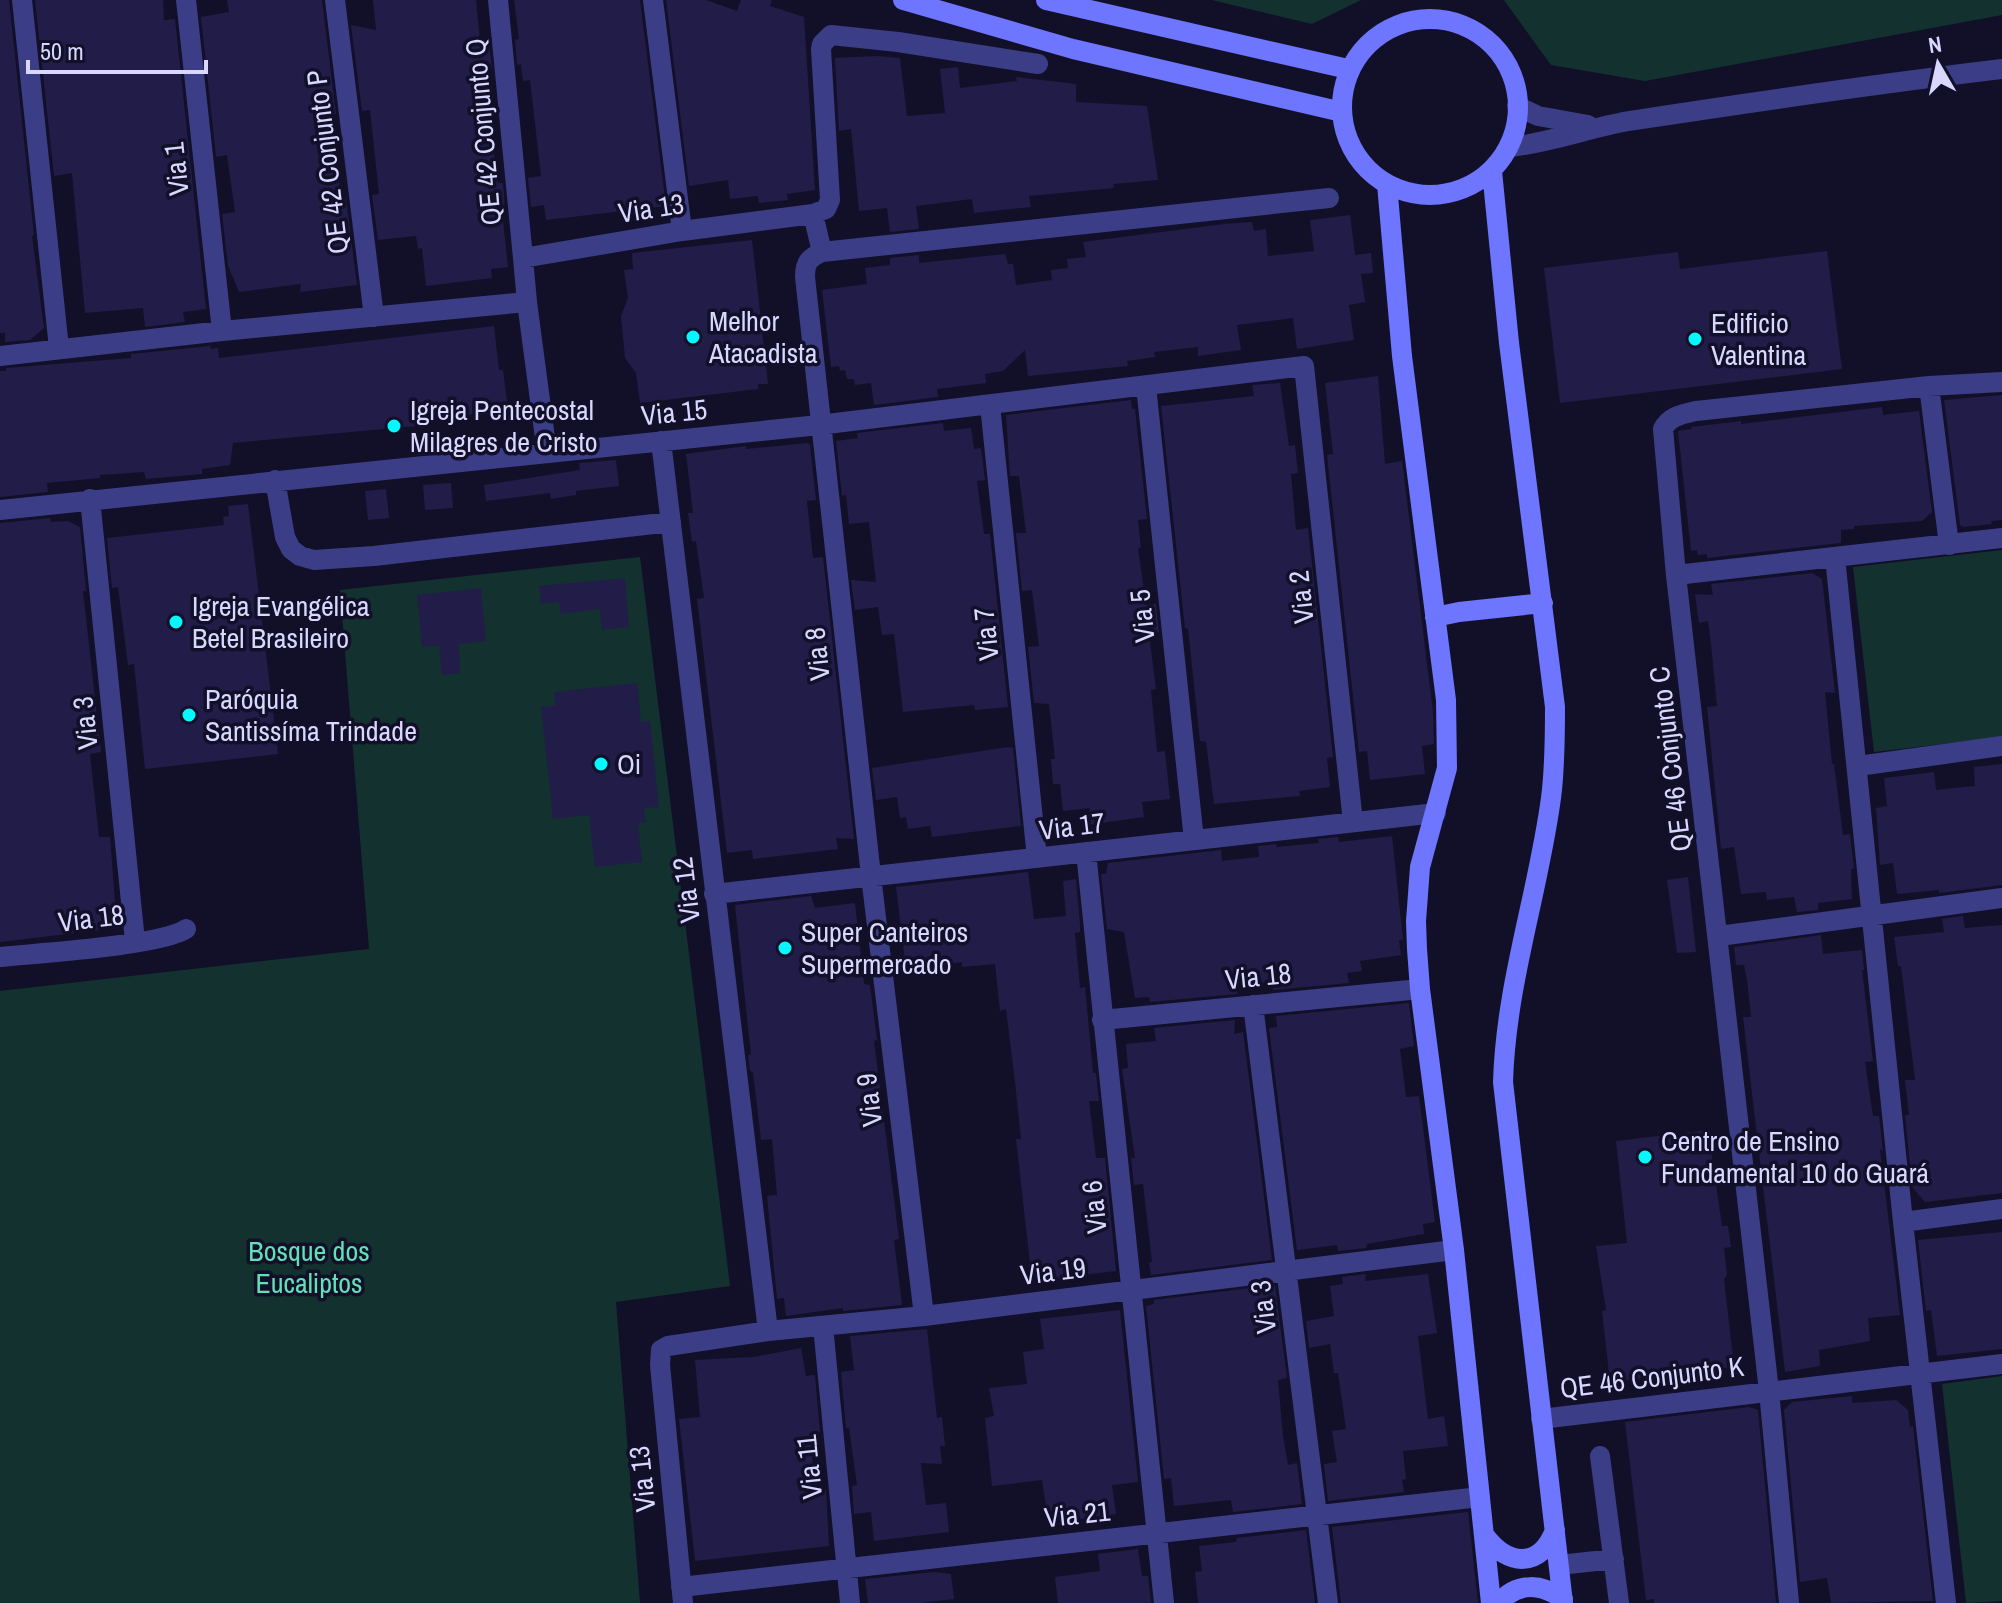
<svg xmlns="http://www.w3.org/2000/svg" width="2002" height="1603" viewBox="0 0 2002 1603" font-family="'Archivo Narrow',sans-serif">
	<rect width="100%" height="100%" fill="#121028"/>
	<path fill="#13322f" d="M1212 0H1361L1312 24Z
		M1504 0H2002V15L1645 81 1551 65Z
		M2002 550V737L1874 752 1853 567Z
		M640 557 730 1286 616 1302 640 1603H0V991L369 949 340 590Z
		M2002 1376V1601L1966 1603 1942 1384Z"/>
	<path fill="#221c49" d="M0 0H9L34 235 32 236 44 328 30 340 5 342V333H0Z
		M35 0H163L164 20 175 19 206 309 183 312 185 322 145 327 143 308 85 313 72 173 54 176Z
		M227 0H322L336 114 332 115 341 200 346 199 357 285 300 292 301 284 239 292 228 266 222 214 235 212 227 155 216 157 201 17 229 12Z
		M373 0H476L480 42 489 41 492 69 484 70 494 154 498 183H503L505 211 502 212 508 267 491 269 492 278 426 286 422 248 418 249 416 236 378 240 372 195 379 194 370 110 362 111 351 25 376 30Z
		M514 0H640L666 206 546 220 544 205 531 207 528 178 541 176 530 80 523 81 521 64 517 65 515 40 519 39Z
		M666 0H706L737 11 741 0H772L770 6 804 17 815 190 787 194 788 200 759 203 758 196 730 199 728 180 689 186Z
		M876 56 900 58 907 116 945 113 940 69 958 67 960 88 1017 81 1016 77 1076 84V102L1147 106 1158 180 1113 184 1114 188 1029 196 1031 207 974 213 972 199 916 206 919 229 890 232 887 208 859 211 851 129 839 131 835 58Z
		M1350 215 1355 255 1371 253 1373 273 1361 274 1365 302 1349 305 1354 340 1297 349 1293 318 1237 325 1241 350 1198 356V347L1154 352 1155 357 1127 361 1128 366 1028 376 1025 350 1003 371 985 374 986 383 937 389 938 397 874 405 871 383 855 385 854 379H847L845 370 840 371 839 366 831 367 822 290 867 284 865 268 890 265V258L919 255V263L1005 254 1008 264H1013L1016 285 1052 280 1051 270 1068 268 1067 259 1086 257 1083 242 1224 224 1252 222 1254 231 1266 229 1268 256 1314 251 1310 220Z
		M752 240 768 384H758V389L640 403 636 373 625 358 621 316 628 298 624 270 633 269 632 253Z
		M1827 251 1842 369 1560 403 1544 268 1678 252 1680 269Z
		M494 326 499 370H503L508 410 416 421V426L233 443 230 465 202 469V474L146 479 144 472 100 475V478L47 483 48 492 0 497V371H6V368L131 358V354L210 346 211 349 218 348 219 358Z
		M1378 376 1385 464 1402 461 1433 712 1434 744 1422 746 1425 774 1370 780 1367 751 1359 752 1327 455 1333 454 1325 383Z
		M1280 383 1289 446 1295 445 1298 473 1291 474 1296 530 1308 528 1333 757 1327 758 1330 787 1299 791 1300 796 1214 804 1206 742 1200 741 1188 629 1185 628 1161 406 1254 396 1252 385Z
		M2002 395V520L1991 521 1992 524 1964 527 1960 525 1944 400Z
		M1131 400 1132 409H1135L1147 519 1138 520 1141 548H1138L1146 605 1156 604 1159 632 1149 634 1156 689 1151 690 1157 752 1165 751 1170 799 1142 802 1144 817 1087 825 1090 808 1063 811 1060 784H1053L1051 759H1055L1049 704 1034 703 1028 647 1039 646 1032 590 1022 591 1016 533H1026L1019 476H1010L1006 415Z
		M1882 407 1883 415 1919 411 1932 512 1922 521 1854 526V529L1841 530V543L1831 544 1707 558V554L1698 555 1697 550 1691 551 1678 431 1692 429 1691 427 1741 421V424Z
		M943 423 944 431 971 428 974 449 981 448 985 480 977 481 984 534H990L1008 707 975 710 974 705 903 712 894 634 882 635 878 607 855 610 851 580 876 582 869 522 849 524 846 495 842 496 836 441 858 438 857 433Z
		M808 443 810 445 816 500 807 501 813 558 823 557 854 839 836 838 838 849 753 859 752 850 727 853 697 599 704 598 696 541 692 542 688 513H693L686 454 746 446V449Z
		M616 460 619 486 576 491V495L551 499 550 493 486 501 484 485 580 470 579 463Z
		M451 483 453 508 425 510 423 485Z
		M386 489 389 518 368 520 365 491Z
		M248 504 278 754 145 769 134 664 128 665 118 587 112 588 107 538 224 525 223 517 229 516 228 506Z
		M50 518 51 522 68 521 80 527 86 591H83L101 752 90 754 99 837H110L117 928 0 942V523Z
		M1812 573 1822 579 1835 693 1825 692 1832 764H1834L1843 835 1850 834 1854 869H1851L1852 899 1818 903V910L1797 912 1794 897 1767 900 1766 892 1741 894 1734 847 1721 849 1707 707 1717 706 1711 644 1708 621 1699 623 1695 594 1713 595 1711 584Z
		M625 578 629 627 602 630 600 609 561 614 559 602 541 604 539 586Z
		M481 588 486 641 459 644 460 673 442 675 439 646 422 647 417 595Z
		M637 683 641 722 650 721 659 807 644 808 646 822 638 823 642 862 595 867 589 815 553 819 541 707 555 706 554 692Z
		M1008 747 1013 748 1021 826 932 837 930 826 908 829 906 817 900 818 897 797 876 800 872 768Z
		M2002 764V885L1939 893V890L1897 894 1893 863 1880 865 1876 808 1887 806 1884 778 1934 772 1936 790 1954 788 1975 786 1974 767Z
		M1392 836 1403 940H1399L1401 955 1360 961 1362 971 1347 973 1349 983 1273 990 1272 982 1237 986V994L1150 1002 1149 997 1135 998 1124 932 1107 929 1101 874H1106L1108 863 1221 850 1222 861 1259 857 1258 846 1276 844 1277 847 1319 843 1318 839 1338 837 1339 842Z
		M1028 872 1034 919 1066 916 1063 881 1076 879 1080 924V932L1075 933 1080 988 1085 987 1093 1073H1096L1099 1101H1089L1096 1158H1105L1116 1271 1032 1281 1016 1139H1021L1015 1082 1006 1009 1000 1011 995 964 962 967V962L933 966 932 960 905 962 896 887Z
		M1688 877 1696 952 1677 953 1667 880Z
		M811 896 815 908 855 903 864 984 870 985 877 1040 874 1041 899 1239 894 1240 902 1305 843 1311V1308L786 1316 784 1298 777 1299 767 1196 777 1195 772 1139 761 1140 753 1072 750 1071 748 1055H751L735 905Z
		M1963 916 1965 928 2002 925V1193L1925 1202 1912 1187 1905 1115H1909L1905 1080H1915L1901 966H1898L1894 937 1944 932 1942 919Z
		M1821 935 1823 954 1862 950 1864 970H1862L1873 1061 1865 1062 1873 1116H1879L1883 1151 1880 1149 1900 1315 1868 1318 1870 1341 1819 1350 1820 1366 1785 1372 1743 1017H1751L1747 980 1744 965H1736L1734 947Z
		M1409 1003 1414 1046 1400 1049 1406 1097 1419 1096 1435 1222 1423 1224 1424 1234 1367 1244 1366 1248 1338 1251 1337 1245 1297 1250 1269 1028 1277 1027 1276 1016Z
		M1235 1020 1234 1034 1243 1032 1272 1260 1151 1275 1149 1263 1152 1262 1143 1184 1134 1185 1131 1158H1135L1122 1069 1128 1068 1126 1044 1156 1041 1154 1028Z
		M1708 1130 1722 1226H1728L1731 1247 1724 1248 1727 1275 1724 1279 1734 1367 1610 1382 1602 1311 1606 1310 1596 1246 1627 1243 1616 1141Z
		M2002 1232V1349L1937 1356 1931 1310 1926 1311 1918 1240Z
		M1366 1274 1365 1281 1428 1274 1437 1333 1418 1336 1428 1419 1444 1416 1448 1446 1403 1451 1406 1479 1402 1480 1404 1492 1328 1501 1324 1464 1337 1462 1332 1431 1346 1429 1338 1373H1334L1330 1344 1309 1348 1306 1321 1334 1316 1330 1286 1343 1284 1342 1277Z
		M1275 1285 1287 1378 1278 1380 1283 1436 1288 1465 1297 1463 1302 1504 1233 1512 1231 1500 1174 1506 1171 1478 1164 1479 1146 1306 1154 1304V1300Z
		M1120 1310 1138 1482 1112 1485 1116 1514 1083 1519 1047 1513 1042 1480 992 1486 985 1418 994 1416 989 1388 1027 1384 1023 1352 1044 1349 1040 1319Z
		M927 1329 937 1418 942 1417 945 1446H940L942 1464 921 1463 926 1505 946 1503 949 1532 874 1541 871 1512 854 1514 852 1486 857 1485 849 1428H846L841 1372 854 1370 850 1336Z
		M801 1348 806 1376 815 1375 820 1432 809 1433 816 1489 826 1490 829 1546 695 1561 679 1419 700 1417 695 1360 754 1357Z
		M1852 1396V1403L1896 1400 1908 1410 1910 1427 1913 1426 1933 1601 1831 1603 1827 1578 1800 1582 1784 1410 1792 1402Z
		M1749 1407 1758 1410 1776 1603H1654V1599L1646 1600 1625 1422Z
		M1468 1512 1478 1603H1341L1332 1527Z
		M1306 1530 1315 1603H1198L1195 1572 1202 1571 1199 1546 1236 1542 1237 1538Z
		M1138 1549 1142 1576H1148L1151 1603H1058L1055 1577 1100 1571 1098 1554Z
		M934 1572 951 1574 954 1599 919 1603H868L865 1579Z"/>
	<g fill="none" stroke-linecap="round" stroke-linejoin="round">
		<path stroke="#3b3e87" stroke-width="20" d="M22 0 59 348
			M186 0 222 331
			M335 0 374 317
			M498 0 523 258
			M653 0 682 231
			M1517 106 1538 116 1588 125
			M1510 147C1550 143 1588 128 1629 121 1753 102 1877 84 2002 69
			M813 214 826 209 830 200 821 49 822 44 831 35 898 42 1038 64
			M822 252C809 258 805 262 805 277L871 876 924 1316
			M527 302 547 453
			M0 356 222 331 527 302 523 258 682 231 813 214 822 252 1329 198
			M1146 386 1194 840
			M1929 386 1949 545
			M990 405 1037 858
			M661 441 768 1331
			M275 480 285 537 291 549 300 556 314 560 374 556 671 522
			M90 499 135 941
			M0 510 819 425 1304 366 1353 822
			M1835 557 1903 1222 1946 1603
			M1676 575 2002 538
			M1858 766 2002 746
			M1086 852 1164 1603
			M714 894 1436 813
			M1719 936 2002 898
			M0 957C38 953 160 946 186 929
			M1253 1005 1328 1603
			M1102 1020 1420 989
			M1903 1222 2002 1209
			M823 1326 850 1603
			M1541 1419 2002 1364
			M1600 1456 1619 1603
			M1559 1565 1614 1559
			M681 1587 1480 1497
			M683 1603 660 1365 661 1350 668 1346 768 1331 924 1316 1454 1250
			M1789 1603 1769 1391 1676 575 1663 429C1669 416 1683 414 1696 411L1929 386 2002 382"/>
		<path stroke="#6e75ff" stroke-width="20" d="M903 0 1073 49 1342 112
			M1046 0 1348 69
			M1342 107a88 88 0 1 1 176 0a88 88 0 1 1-176 0Z
			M1492 171 1509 343 1555 707C1555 737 1555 768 1551 798 1538 895 1506 983 1503 1082L1563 1603
			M1387 184 1402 356 1446 700 1447 768 1420 867 1416 921 1417 949 1420 989 1454 1250 1491 1603
			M1435 617 1459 612 1543 603
			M1485 1536C1508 1566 1540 1569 1555 1530
			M1499 1603C1518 1581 1542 1584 1563 1599"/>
	</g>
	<g fill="#04f8ff" stroke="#121028" stroke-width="3">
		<circle cx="693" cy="337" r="8"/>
		<circle cx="1695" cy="339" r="8"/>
		<circle cx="394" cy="426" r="8"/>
		<circle cx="176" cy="622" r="8"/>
		<circle cx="189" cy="715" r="8"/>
		<circle cx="601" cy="764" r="8"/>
		<circle cx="785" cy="948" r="8"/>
		<circle cx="1645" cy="1157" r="8"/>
	</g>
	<g text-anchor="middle" stroke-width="7" stroke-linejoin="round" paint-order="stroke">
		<g font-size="28" fill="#d9d7ff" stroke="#121028">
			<text transform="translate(483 132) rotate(-95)" y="10">QE 42 Conjunto Q</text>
			<text transform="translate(327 162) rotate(-97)" y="10">QE 42 Conjunto P</text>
			<text transform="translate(176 169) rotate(-96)" y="10">Via 1</text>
			<text transform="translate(651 208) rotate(-9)" y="10">Via 13</text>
			<text transform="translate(674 412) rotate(-6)" y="10">Via 15</text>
			<text transform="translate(1301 597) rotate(-96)" y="10">Via 2</text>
			<text transform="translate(1142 616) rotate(-96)" y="10">Via 5</text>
			<text transform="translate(986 634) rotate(-96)" y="10">Via 7</text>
			<text transform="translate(817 654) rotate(-96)" y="10">Via 8</text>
			<text transform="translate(85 723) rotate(-96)" y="10">Via 3</text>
			<text transform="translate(1670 759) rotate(-97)" y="10">QE 46 Conjunto C</text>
			<text transform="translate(1072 826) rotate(-7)" y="10">Via 17</text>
			<text transform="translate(686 890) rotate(-97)" y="10">Via 12</text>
			<text transform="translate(91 918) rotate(-7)" y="10">Via 18</text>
			<text transform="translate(1258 976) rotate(-6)" y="10">Via 18</text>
			<text transform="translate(869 1100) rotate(-97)" y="10">Via 9</text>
			<text transform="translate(1094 1207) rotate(-96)" y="10">Via 6</text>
			<text transform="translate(1053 1271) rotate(-7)" y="10">Via 19</text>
			<text transform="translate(1263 1307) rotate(-97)" y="10">Via 3</text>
			<text transform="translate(1652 1377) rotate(-7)" y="10">QE 46 Conjunto K</text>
			<text transform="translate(809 1467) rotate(-96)" y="10">Via 11</text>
			<text transform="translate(642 1479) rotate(-96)" y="10">Via 13</text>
			<text transform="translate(1077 1514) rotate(-6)" y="10">Via 21</text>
		</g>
		<g font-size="28" fill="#d9d7ff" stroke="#121028" text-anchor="start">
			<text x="709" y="331">Melhor<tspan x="709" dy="32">Atacadista</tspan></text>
			<text x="1711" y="333">Edificio<tspan x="1711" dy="32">Valentina</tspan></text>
			<text x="410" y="420">Igreja Pentecostal<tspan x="410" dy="32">Milagres de Cristo</tspan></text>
			<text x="192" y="616">Igreja Evangélica<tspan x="192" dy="32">Betel Brasileiro</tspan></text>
			<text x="205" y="709">Paróquia<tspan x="205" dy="32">Santissíma Trindade</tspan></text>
			<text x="617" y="774">Oi</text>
			<text x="801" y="942">Super Canteiros<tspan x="801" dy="32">Supermercado</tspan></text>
			<text x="1661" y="1151">Centro de Ensino<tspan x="1661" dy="32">Fundamental 10 do Guará</tspan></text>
		</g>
		<g font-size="28" fill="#62e0b8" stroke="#121028">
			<text x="309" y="1261">Bosque dos<tspan x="309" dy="32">Eucaliptos</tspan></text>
		</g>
	</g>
	<g transform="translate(1938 64) rotate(351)" stroke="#121028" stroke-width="6" paint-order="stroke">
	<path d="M0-6L14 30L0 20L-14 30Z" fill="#d9d7ff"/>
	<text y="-12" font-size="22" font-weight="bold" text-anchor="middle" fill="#d9d7ff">N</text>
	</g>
	<path d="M28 60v12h178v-12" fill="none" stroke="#d9d7ff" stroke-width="4"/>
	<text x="40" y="60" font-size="24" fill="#d9d7ff" stroke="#121028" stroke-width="6" paint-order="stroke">50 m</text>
</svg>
